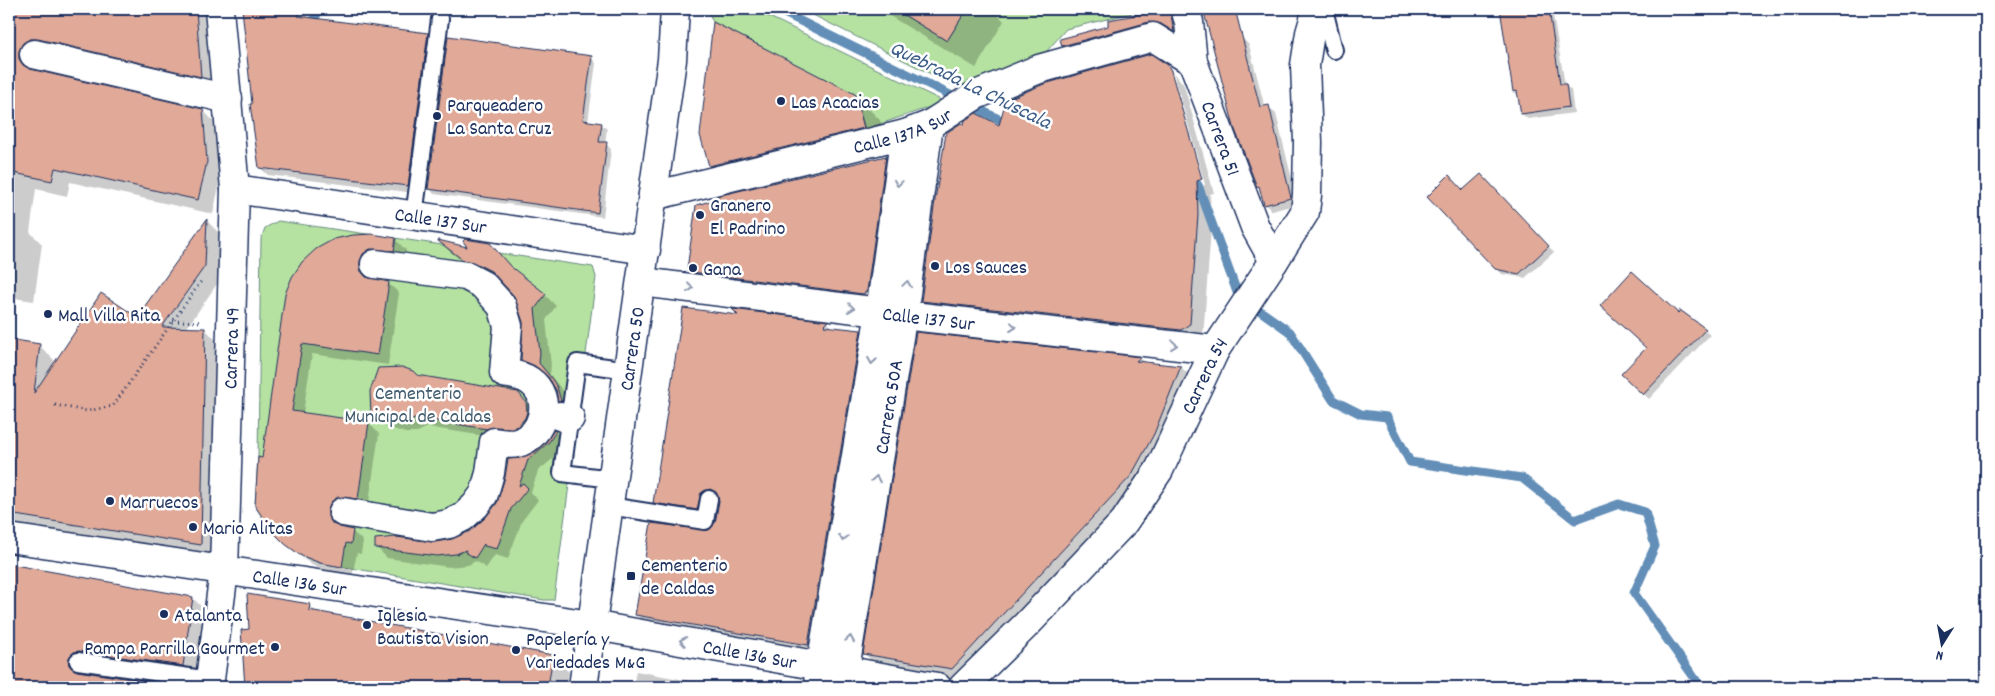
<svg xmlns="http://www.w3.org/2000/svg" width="1995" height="696" viewBox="0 0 1995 696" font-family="Dekko,sans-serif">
	<rect width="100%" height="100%" fill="#fff"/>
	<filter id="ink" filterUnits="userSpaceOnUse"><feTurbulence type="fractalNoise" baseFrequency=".02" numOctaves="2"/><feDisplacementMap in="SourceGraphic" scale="10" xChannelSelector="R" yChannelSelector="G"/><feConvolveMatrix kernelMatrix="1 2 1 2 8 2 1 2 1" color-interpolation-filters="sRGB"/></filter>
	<g filter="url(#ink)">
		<path fill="#b5e2a1" stroke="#688880" d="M707 9H753L945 102 865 129 859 108 863 99 713 22Z
			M801 9H894L947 41 967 9H1148L1066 29 1034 66 969 93Z
			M278 221 593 267 596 277 554 600H544L320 563 300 555 271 530 255 506 258 457 261 239 265 228Z"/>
		<path fill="#0003" d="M9 9H208L216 91 33 65V71L203 110 218 126 221 177 213 214 70 182 67 196 36 189 30 232 42 244 34 301 14 298 9 331Z
			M244 9H312L307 18 427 34 435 42 415 193 268 175 260 168Z
			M878 9H992L1004 21 976 68Z
			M1114 9H1133L1132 14Z
			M1501 9H1552L1565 85 1571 90 1574 113 1528 119 1522 114 1519 96 1514 91Z
			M1170 13 1177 20 1181 38 1170 31 1158 29 1071 53 1063 46Z
			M1242 38 1249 45 1265 108 1268 107 1276 114 1298 204 1272 211 1265 204 1262 190 1258 186Z
			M591 57 596 63 588 122 601 124 607 129 605 143 611 149 603 217 434 194 429 188Z
			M1167 66 1173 71H1170L1202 186 1205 185 1173 71 1184 85 1214 193 1210 194 1211 229 1203 338 935 314 922 301 1000 127Z
			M855 95 880 120 888 152 734 190 710 166Z
			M886 157 897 168 875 305 704 284 689 269Z
			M1480 176 1554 252 1525 278 1502 274 1429 197 1463 191Z
			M207 221 221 235 219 281 186 329H205L220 344 215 559 9 526V340L39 345 54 360 53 367 137 319Z
			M395 239 406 250 404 261 370 273V279L388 283 399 293 388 365 312 354 303 414 369 423 379 434 368 509 338 520V528L352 531 363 541 361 554 357 553 352 577 331 574 312 565 297 554 272 529 263 459 293 277Z
			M439 241 514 271 545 295 556 306 546 320 551 365 550 375 563 391 571 411 559 400 552 380 533 371 522 360 524 322 515 295 502 282 486 273 475 270 450 252Z
			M735 311 828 323 833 328 861 331 874 344 821 657 650 628 637 615 716 524 720 504 714 506 710 522 668 516 655 502 741 317Z
			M1680 311 1710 335 1649 399 1623 374Z
			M917 334 1140 359 1145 363 1181 367 1196 382 1170 450 968 684 880 669 865 654Z
			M417 376 517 393 536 413V423L497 438 427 427 416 433H405L382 425 372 415Z
			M554 431 566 443 560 453 538 471 531 492 538 500 522 521 508 559 495 555 486 568 476 561 468 565 449 567 387 558 376 547 435 544 452 541 471 532 487 518 498 504 521 459 533 455 545 446Z
			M9 566 193 598 214 620 204 687 102 672 93 674 179 687H9Z
			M309 605 317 613 553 656 569 672 567 687H246L242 631 250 630Z
			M636 671 723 687H633Z"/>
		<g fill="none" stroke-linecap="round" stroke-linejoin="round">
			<path stroke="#628eb7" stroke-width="9" d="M776 9 1011 125
				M309 28 320 9
				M1188 180 1198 185 1238 295 1290 332 1333 400 1361 414 1387 417 1410 462 1522 478 1575 520 1619 504 1645 512 1655 546 1634 593 1701 687"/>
		</g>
		<path fill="#e0a998" stroke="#1b2f5e" d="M9 9H196L201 77 38 39H30L23 43 19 51V59L23 65 30 69 203 109 207 162 198 200 55 168 52 181 9 172Z
			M242 9H301L298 16 428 33 408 186 259 168 250 104H252Z
			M894 9H967L947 41Z
			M1170 9 1174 32 1161 24 1149 22 1062 46 1060 39 1108 26V20Z
			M1203 9H1235L1260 107 1269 105 1291 198 1264 205 1259 186 1257 187 1234 127Z
			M1500 9H1549L1560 84H1566L1569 107 1521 114 1517 91 1513 92Z
			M713 22 855 94 864 128 709 166 700 135Z
			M448 36 592 56 583 120 602 123 599 142H607L598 213 428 189Z
			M1151 54 1168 65 1171 71 1202 179 1197 181 1198 215 1190 324 1181 330 921 301 935 200 946 133 961 123 964 124 965 120 976 113 999 125 1006 100 1044 84Z
			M886 156 867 291 863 294 691 272 687 269 696 205 718 199 717 196Z
			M1481 174 1549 246 1519 274 1495 269 1427 197 1449 175 1463 190Z
			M207 219 205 266 162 327 205 328 201 545 9 514V339L40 344 34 393 101 293 137 317Z
			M372 234 396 238 394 251 370 249 363 254 360 261V270L366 277 389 282 378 355 302 344 292 411 369 422 358 499 338 497 331 502 328 509V517L333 524 340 527 353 530 351 544 346 543 342 567 320 563 300 555 285 544 271 530 255 506 258 457 262 458 285 294 292 277 302 262 316 249 334 239 353 235Z
			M465 239 490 243 510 266 546 294 535 309 540 353 539 363 552 379 557 387 561 401H558L556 390 548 377 535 366 521 360 523 322 514 296 491 271 473 262 463 260 438 241V240L467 247 463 241Z
			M1632 271 1678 313 1680 310 1706 329 1643 395 1621 374 1646 348 1600 306Z
			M683 308 738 315 732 309 829 321 824 326 861 330 808 645 635 615 651 523 708 530 715 523 719 501 716 492 710 489 701 493 697 510 653 503Z
			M916 332 1141 357 1136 361 1181 366 1154 434 1131 476 952 669 863 654Z
			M402 367 413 371 417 375 518 392 526 402 527 412 525 418 518 426 512 428 496 427 487 429 417 418 405 423H394L371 416 370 391 378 368Z
			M554 430 556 431 555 433 549 442 528 460 519 486 523 483 528 488 511 509 497 549 484 546V544L475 558 465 552 466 550 456 554 437 556 375 548V539L396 537 435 542 452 539 470 531 486 517 497 503 505 477 508 459 520 458 536 451 546 442Z
			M9 564 193 597 183 666 79 651 74 652 68 659 69 665 77 671 179 686V687H9Z
			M247 594 310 604 309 610 553 655 548 687H245L241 630 249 629Z"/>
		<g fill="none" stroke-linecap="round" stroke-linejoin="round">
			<g stroke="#1b2f5e" stroke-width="20">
				<path id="lane" d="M1324 9 1334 50
					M414 216 440 19
					M613 479 562 473 577 363 629 370
					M609 506 705 521 709 499
					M78 661 210 680"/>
			</g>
			<g stroke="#1b2f5e" stroke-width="31">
				<g id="street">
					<path id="s1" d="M1185 9 1189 22 1193 62 1255 227 1274 261"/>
					<path d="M34 54 228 99"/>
					<path id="s2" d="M235 189 646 250"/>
					<path id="s3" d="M653 196 905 134 929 125 976 95 1039 69 1153 37 1193 62"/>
					<path id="s4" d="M642 282 903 315 1215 350"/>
					<path d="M560 416 570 418"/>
					<path d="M343 512 432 527 449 524 463 517 475 506 484 494 490 473 494 442C501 443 510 445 517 443 544 437 553 397 530 381 522 375 513 375 504 373L508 326 502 306 483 285 466 276 375 264"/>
					<path id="s5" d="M9 538 591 625 937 687"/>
					<path d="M818 683 880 312 905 134"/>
					<path id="s6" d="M209 687 224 571 235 189 219 9"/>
					<path id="s7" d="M842 687 905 301 929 125"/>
					<path id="s8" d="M963 687 1027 624 1124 522 1159 470 1215 350 1274 261 1305 212 1307 195 1308 142 1305 65 1310 33 1317 9"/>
				</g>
			</g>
			<g stroke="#1b2f5e" stroke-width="31">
				<g id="secondary">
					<path id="s9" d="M583 687 672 60 675 9"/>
				</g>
			</g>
			<path stroke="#1b2f5e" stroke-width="3" stroke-dasharray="1 4" stroke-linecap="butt" d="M173 321 203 322
				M55 405 87 411 113 406 202 280"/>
			<use href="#lane" stroke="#fff" stroke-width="16"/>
			<use href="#street" stroke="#fff" stroke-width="28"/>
			<use href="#secondary" stroke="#fff" stroke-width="28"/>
		</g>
		<defs><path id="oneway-chevron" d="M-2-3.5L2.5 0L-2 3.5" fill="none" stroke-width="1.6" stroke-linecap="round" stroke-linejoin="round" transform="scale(1.25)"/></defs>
		<g stroke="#8d97ae">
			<use href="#oneway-chevron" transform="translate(898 183) rotate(98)"/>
			<use href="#oneway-chevron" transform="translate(907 284) rotate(-82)"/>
			<use href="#oneway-chevron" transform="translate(690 288) rotate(7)"/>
			<use href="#oneway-chevron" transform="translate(851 308) rotate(7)"/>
			<use href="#oneway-chevron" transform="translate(1013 327) rotate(6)"/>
			<use href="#oneway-chevron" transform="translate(1174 345) rotate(6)"/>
			<use href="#oneway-chevron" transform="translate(872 361) rotate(99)"/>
			<use href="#oneway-chevron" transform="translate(876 479) rotate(-81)"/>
			<use href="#oneway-chevron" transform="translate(843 538) rotate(99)"/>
			<use href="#oneway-chevron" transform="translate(850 639) rotate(-81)"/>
			<use href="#oneway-chevron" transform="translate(683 641) rotate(-170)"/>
		</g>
	</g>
	<g fill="#1b2f5e" stroke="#fff" stroke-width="2">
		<circle cx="781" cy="101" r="5"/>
		<circle cx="437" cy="116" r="5"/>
		<circle cx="700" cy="215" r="5"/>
		<circle cx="935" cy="266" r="5"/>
		<circle cx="693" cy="268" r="5"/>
		<circle cx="48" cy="314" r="5"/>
		<circle cx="110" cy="501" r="5"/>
		<circle cx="193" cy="527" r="5"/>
		<rect x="626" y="571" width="10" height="10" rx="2.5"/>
		<circle cx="164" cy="614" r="5"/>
		<circle cx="367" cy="625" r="5"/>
		<circle cx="275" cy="647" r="5"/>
		<circle cx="516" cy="650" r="5"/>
	</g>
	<g text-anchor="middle" stroke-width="5" stroke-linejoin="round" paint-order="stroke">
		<g font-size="20" fill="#1b2f5e" stroke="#fff" text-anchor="start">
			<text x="791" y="108">Las Acacias</text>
			<text x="447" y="111">Parqueadero<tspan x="447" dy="23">La Santa Cruz</tspan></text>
			<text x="710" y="211">Granero<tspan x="710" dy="23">El Padrino</tspan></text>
			<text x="945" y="273">Los Sauces</text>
			<text x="703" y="275">Gana</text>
			<text x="58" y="321">Mall Villa Rita</text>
			<text x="120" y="508">Marruecos</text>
			<text x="203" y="534">Mario Alitas</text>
			<text x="641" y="571">Cementerio<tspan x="641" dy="23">de Caldas</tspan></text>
			<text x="174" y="621">Atalanta</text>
			<text x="377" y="621">Iglesia<tspan x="377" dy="23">Bautista Vision</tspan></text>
			<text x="526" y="645">Papelería y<tspan x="526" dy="23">Variedades M&amp;G</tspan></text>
			<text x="265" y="654" text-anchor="end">Pampa Parrilla Gourmet</text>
		</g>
		<g font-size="20" fill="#1b2f5e" stroke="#fff">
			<text dy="7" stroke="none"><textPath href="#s3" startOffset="258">Calle 137A Sur</textPath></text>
			<text dy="7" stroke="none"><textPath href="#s1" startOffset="135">Carrera 51</textPath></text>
			<text dy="7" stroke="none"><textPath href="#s2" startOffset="208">Calle 137 Sur</textPath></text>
			<text dy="7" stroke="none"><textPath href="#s4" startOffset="289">Calle 137 Sur</textPath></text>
			<text dy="7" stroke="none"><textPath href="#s6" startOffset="340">Carrera 49</textPath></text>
			<text dy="7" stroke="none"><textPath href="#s9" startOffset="342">Carrera 50</textPath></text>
			<text dy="7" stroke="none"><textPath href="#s8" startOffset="398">Carrera 54</textPath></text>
			<text dy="7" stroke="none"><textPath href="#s7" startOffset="284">Carrera 50A</textPath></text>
			<text dy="7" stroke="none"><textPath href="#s5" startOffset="294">Calle 136 Sur</textPath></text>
			<text dy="7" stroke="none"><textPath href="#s5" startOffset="750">Calle 136 Sur</textPath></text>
		</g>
		<g font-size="20" fill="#425c6f" stroke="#fff">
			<text x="418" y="399">Cementerio<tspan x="418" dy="23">Municipal de Caldas</tspan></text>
		</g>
		<g font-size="21" font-style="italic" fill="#3e5f8a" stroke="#fff">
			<text transform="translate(971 84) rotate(26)" y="7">Quebrada La Chuscala</text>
		</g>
	</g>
	<rect width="1995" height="696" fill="none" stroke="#fff" stroke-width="30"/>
	<rect x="15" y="15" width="1965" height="666" fill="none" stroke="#1b2f5e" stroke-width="2" filter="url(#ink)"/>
	<g transform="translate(1942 644) rotate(191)" stroke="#ffffff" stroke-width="4" paint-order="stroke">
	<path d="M0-4L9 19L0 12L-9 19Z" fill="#1b2f5e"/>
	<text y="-8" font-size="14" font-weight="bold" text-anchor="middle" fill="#1b2f5e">N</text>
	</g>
</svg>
